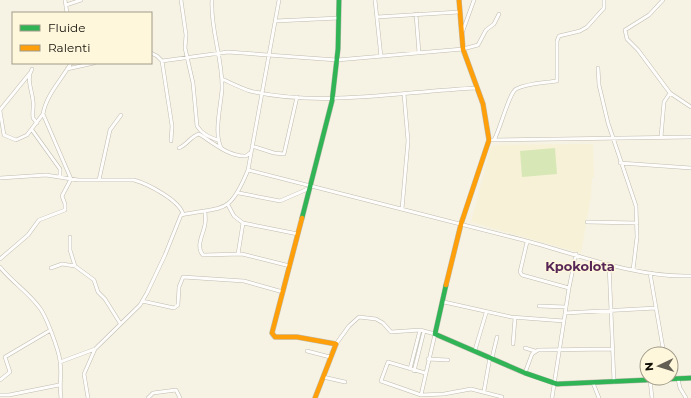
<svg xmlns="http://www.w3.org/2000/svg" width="691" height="398" viewBox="0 0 691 398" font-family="Montserrat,sans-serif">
	<rect width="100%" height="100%" fill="#f6f2e4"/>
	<path fill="#f7f1d7" d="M593 144 594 177 592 178 591 196 581 253 471 222 491 147 495 145Z"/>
	<path fill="#d8e7b6" d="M555 148 557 174 522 177 520 151Z"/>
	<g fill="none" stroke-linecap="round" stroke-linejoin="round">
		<g stroke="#bebcb0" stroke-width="4">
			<path id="street" d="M65 0 67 13
				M181 0 186 35 185 48 193 83 197 126C202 134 209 137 218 140
				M212 0C210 29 223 59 222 89 221 105 213 136 222 149
				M375 0 381 57
				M663 0 649 15 625 30 627 39 638 50 670 93 691 107
				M66 5 81 0
				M416 14 419 53
				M377 17 459 12
				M275 21 339 18
				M462 33 474 0
				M151 53 157 56 162 61
				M598 68 599 85 608 123 636 206 637 237 633 270
				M32 69C26 79 32 90 33 101 34 107 32 112 33 118L37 123
				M67 69 94 63
				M222 79C231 83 241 88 250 91 322 108 404 91 477 88
				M0 110 30 73
				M0 111 4 135 16 140 27 135 43 114
				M32 130 60 169V176
				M661 137 664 102 670 93
				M492 140 691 137
				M494 140C500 130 509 93 516 89 528 83 544 83 557 81V41L559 36 580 31 587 27 604 8V0
				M171 141 172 126 162 61 228 52 337 60 463 49 478 45 486 30 494 24 499 14
				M252 146 274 153 284 154 297 97
				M179 148C187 145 191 136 199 134 212 142 229 157 246 156L250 153
				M620 163 691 168
				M248 170C340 194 431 216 523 240 576 254 636 278 691 276
				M0 178 46 175 78 180H134C148 184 179 200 183 214
				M99 180 110 130 121 115
				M239 193 280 201 310 188
				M228 205 234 216 243 223 298 234
				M402 209 408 141 404 94
				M205 211C205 215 206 220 205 224 204 233 195 246 203 255L242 254 290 266
				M587 222 637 223
				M70 237V250L75 266 94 280 98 292 105 299 120 323
				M527 242 520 272 522 275 569 288
				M238 254 243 223
				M0 259 28 235 39 220 65 210V204L62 196 71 179 43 114C46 95 62 79 71 63
				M609 264 614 382
				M0 267C12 282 28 292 39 307 46 315 59 351 60 361 62 374 59 385 61 398
				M51 268 62 264 75 266
				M650 273 664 354
				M142 301 174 308 178 305 179 287 183 277 244 281 283 292
				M444 302 511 317 564 321
				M539 306 566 307
				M565 313 656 308
				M336 344 349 326 359 317 376 319 383 323 391 332 420 330 435 334 421 395
				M513 344 515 318
				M525 348 535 351
				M475 350 486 313
				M307 351 330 357
				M492 358 497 337
				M428 359 448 360
				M60 362 95 349 140 305 147 293 165 255 181 215C224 206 229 216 248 170L279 0
				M410 369 420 330
				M414 371 424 331
				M425 373 388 362 381 381 421 395 444 394 471 389 502 397
				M525 373 532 354 538 350 613 349
				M323 377 345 382
				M678 379 680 388 686 398
				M0 380 10 372 5 357 49 331
				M650 380 652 398
				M593 383 599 398
				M484 391 490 357
				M0 395H9L59 385
				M88 398 84 374 95 349
				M148 398 153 393 176 390 180 398
				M552 398 569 288 576 254"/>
		</g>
		<g stroke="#bebcb0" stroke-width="5.5">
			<path id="fast" d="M302 218 332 101 338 49 339 0
				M446 285 435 334 525 373 557 384 691 378"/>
		</g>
		<g stroke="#bebcb0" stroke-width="5.5">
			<path id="slow" d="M302 218 272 333 275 337H297L336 344 315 398
				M446 285 461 224 489 140 483 104 463 49 459 0"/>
		</g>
		<use href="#street" stroke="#fefdfb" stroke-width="3"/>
		<use href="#fast" stroke="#30b455" stroke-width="4.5"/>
		<use href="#slow" stroke="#ff9f0a" stroke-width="4.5"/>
	</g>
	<g text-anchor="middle" stroke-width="3" stroke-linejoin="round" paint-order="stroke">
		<g font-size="13" font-weight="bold" fill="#572656" stroke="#fef7dc">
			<text x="580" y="271">Kpokolota</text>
		</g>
	</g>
	<rect x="12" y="12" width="140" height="52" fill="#fef7dc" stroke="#a09a87"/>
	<rect x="20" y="25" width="20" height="6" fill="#30b455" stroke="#a09a87"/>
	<text x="48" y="32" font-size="12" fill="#120f07">Fluide</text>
	<rect x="20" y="45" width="20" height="6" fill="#ff9f0a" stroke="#a09a87"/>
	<text x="48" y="52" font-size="12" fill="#120f07">Ralenti</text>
	<g transform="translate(659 366) rotate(266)"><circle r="19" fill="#fef7dc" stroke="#a09a87"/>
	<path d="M0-3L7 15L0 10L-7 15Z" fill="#625e54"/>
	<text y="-6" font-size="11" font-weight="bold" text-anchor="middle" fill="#120f07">N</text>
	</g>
</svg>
